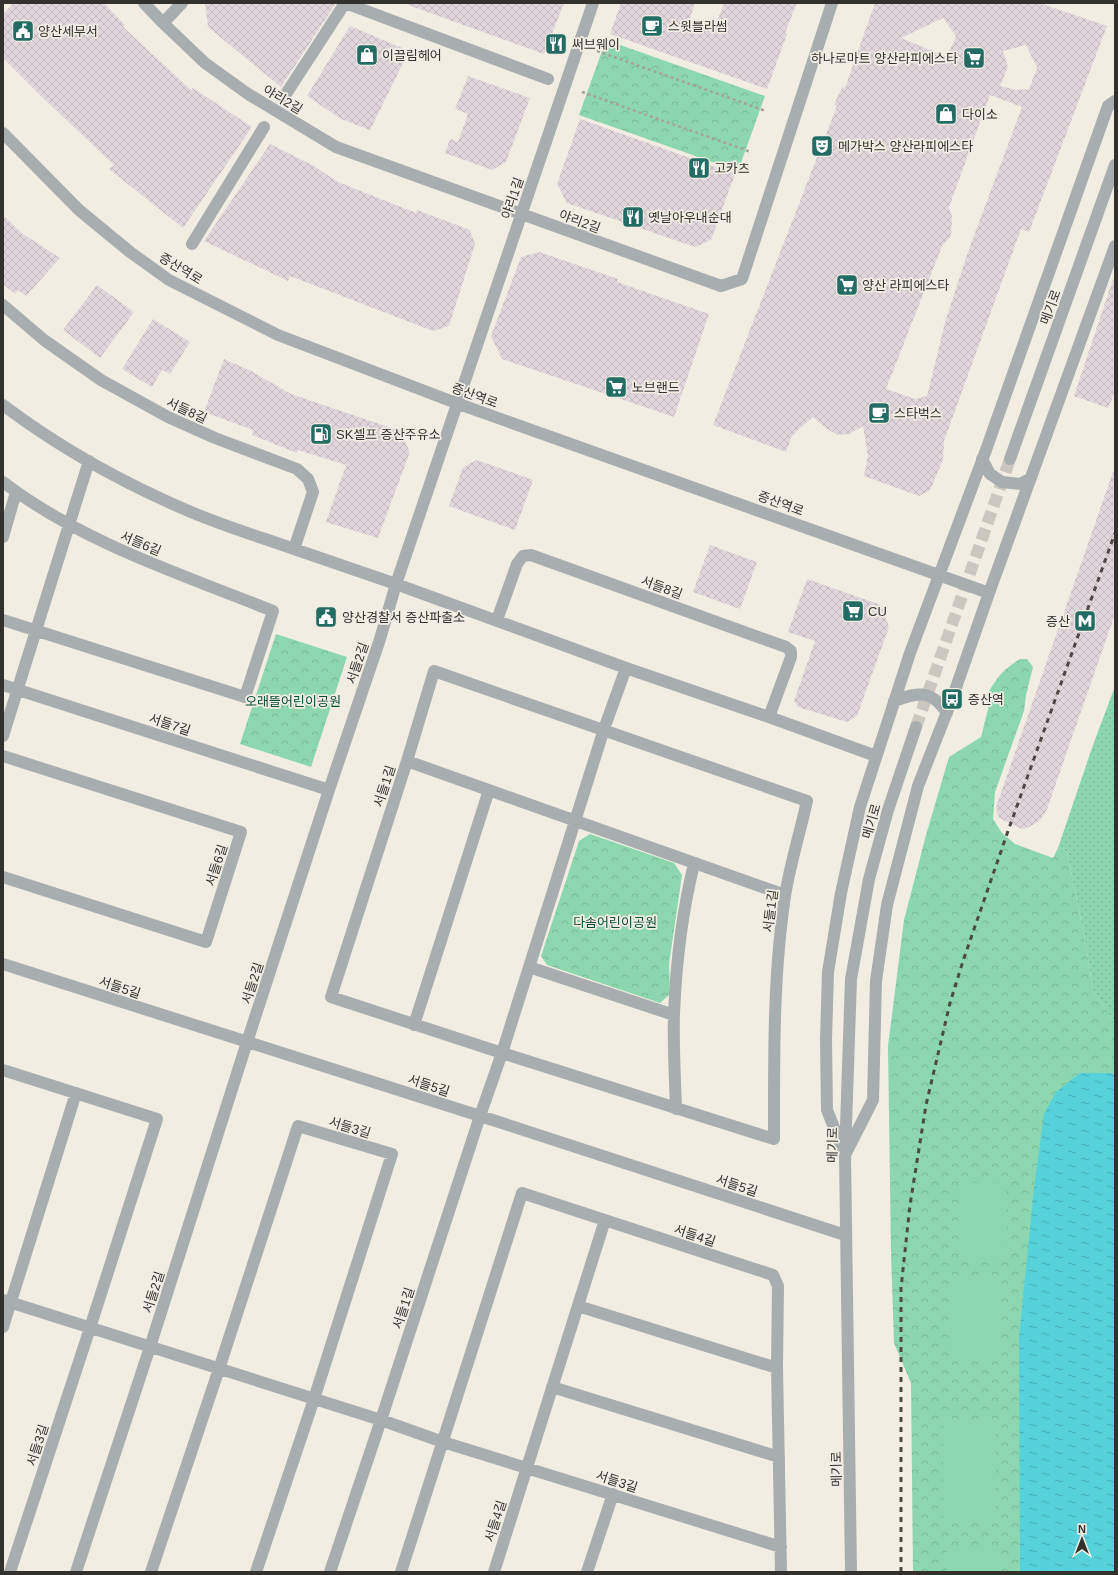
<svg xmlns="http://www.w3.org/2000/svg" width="1118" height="1575" viewBox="0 0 1118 1575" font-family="Helvetica,'Noto Sans KR',sans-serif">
	<defs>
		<pattern id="grass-dots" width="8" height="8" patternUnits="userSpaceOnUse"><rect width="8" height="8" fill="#8cd7af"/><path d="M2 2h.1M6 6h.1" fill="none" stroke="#79b997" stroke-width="1.8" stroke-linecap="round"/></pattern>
		<pattern id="park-crowns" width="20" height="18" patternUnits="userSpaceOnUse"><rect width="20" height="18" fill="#8cd7af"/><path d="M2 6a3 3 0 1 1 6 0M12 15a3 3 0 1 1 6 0" fill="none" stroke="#79b997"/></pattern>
		<pattern id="water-ripples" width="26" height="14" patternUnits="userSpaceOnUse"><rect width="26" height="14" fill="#57d2db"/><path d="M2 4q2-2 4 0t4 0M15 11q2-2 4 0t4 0" fill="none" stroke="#49abb2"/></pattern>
		<pattern id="building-cross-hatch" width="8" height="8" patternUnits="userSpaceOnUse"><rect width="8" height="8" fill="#e1d6dc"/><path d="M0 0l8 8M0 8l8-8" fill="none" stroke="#c2b8bd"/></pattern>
	</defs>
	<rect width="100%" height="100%" fill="#f1ede3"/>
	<path fill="url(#grass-dots)" d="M1114 689 1115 700V1024L1093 990 1085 940 1067 852 1058 848 1093 745Z"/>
	<path fill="url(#park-crowns)" d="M606 40 765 96 738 171 579 115Z
		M276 634 347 657 311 767 240 744Z
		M1020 659H1027L1033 667 1026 695 1024 711 995 792 993 819 1002 833 1015 844 1053 858 1058 848 1067 852 1085 940 1093 990 1115 1024V1572H913L911 1383 894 1343 891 1253 888 1046 904 920 926 835 949 757 981 737 990 701 986 696C998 677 1001 671 1020 659Z
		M590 834 674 863 682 875 669 964 670 994 660 1003 547 965 541 956 579 841Z"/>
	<path fill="#8cd7af" d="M1006 1182 1008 1256 962 1258 961 1183Z
		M951 1280H999L1000 1356 952 1357Z
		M943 1419H996V1521H943Z
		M947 1547H1000V1572H947Z"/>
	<path fill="url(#water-ripples)" d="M1080 1073H1111L1115 1075V1572H1020L1019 1337 1034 1188 1044 1114 1056 1092Z"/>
	<path fill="url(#building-cross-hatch)" fill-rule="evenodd" d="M13 3H104L125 25 123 27 191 90 193 88 252 127 183 228 109 169 114 165 41 96 3 58V15Z
		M205 3H336L281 87 208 27Z
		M409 3H564L544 54 408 5Z
		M621 3H695L689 21 714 30 724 3H797L785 33 787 34 767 89 610 34Z
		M875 3H1041L1042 4 1107 26 1029 232 1021 229 944 441 943 460 930 490 919 496 864 476 868 456 863 426 849 434 838 435 827 429 813 417 798 430 791 438 786 452 713 425 837 106 834 105 842 87 845 88ZM943 18 956 36 947 57 901 38ZM1026 45 1037 68 1029 89 1017 90 1000 86 1008 67 1003 51ZM990 95 1022 107 969 249 945 322 927 396 915 399 886 389 942 246 951 236 952 217 949 207Z
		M350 26 409 51 370 130 341 119 307 96Z
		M468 76 530 98 506 162 492 170 445 153 450 139 458 142 468 114 455 109Z
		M580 119 735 174 711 240 695 247 567 203 557 184Z
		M270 144 314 166 338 182 416 213 417 210 470 230 475 244 449 326 433 331 290 276 288 281 204 241Z
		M3 215 23 234 60 258 26 296 18 290 15 294 3 284Z
		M539 252 618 279 617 282 709 314 674 417 502 359 491 336 521 257Z
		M1113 279 1115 280V392L1108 408 1074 396Z
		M97 285 134 312 100 358 63 330Z
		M153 319 190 342 170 374 162 370 152 387 122 369Z
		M224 359 251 371 291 394 400 431 410 452 378 538 326 522 346 465 298 450 297 453 252 435 253 430 204 412Z
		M477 460 533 480 515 530 449 506 463 467Z
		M1113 472H1115V614L1046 812 1039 821 1029 827 1022 829 999 818 996 807Z
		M710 545 757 562 740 609 693 592Z
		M807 579 881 605 889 627 857 716 847 722 798 707 794 701 815 641 788 632Z"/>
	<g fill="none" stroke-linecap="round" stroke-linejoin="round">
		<path stroke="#cbc7bf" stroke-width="12" stroke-dasharray="12 6" stroke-linecap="butt" d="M916 727 1010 459"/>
		<path stroke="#a6a29b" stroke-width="2.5" stroke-dasharray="3 3" stroke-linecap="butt" d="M597 51 766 111
			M582 92 751 152"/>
		<path stroke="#a8adaf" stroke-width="12" d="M144 3 163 23 205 63 248 94 336 147 721 286 742 279 832 3
			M345 3 548 79
			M163 23 182 3
			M284 97 345 3
			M3 133 79 210 130 252 169 280 278 335 456 403 989 593
			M192 244 264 127
			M3 305 44 340 101 380 168 417 215 438 297 469 308 479 313 492 294 549 396 584 626 668 769 717 876 756
			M3 405C60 448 125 484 191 512 224 526 260 537 294 549
			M982 459 990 474 1002 482 1021 484 1031 478
			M1010 459 1115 165
			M3 482C83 543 181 574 273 611L245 697 3 620
			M3 537 16 492
			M497 620 517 564 523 556 531 555 786 647 791 651V657L769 717
			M434 671 807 801C800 833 790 864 785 896 773 976 774 1058 774 1139L502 1053 331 997 407 761Z
			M3 685 329 790
			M894 701C919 692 931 689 947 713
			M3 736 89 461
			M3 756 241 832 206 942 3 877
			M407 761 785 895
			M3 964 502 1123 845 1235
			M529 967 674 1015
			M414 1025 489 790
			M3 1070 157 1119 90 1328 10 1572
			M676 1109C675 1077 673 1046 674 1014 676 963 682 913 694 864
			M845 1155 827 1110 826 1040 828 972 841 893 860 807 910 653 986 450 1108 106 1115 101
			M845 1155 873 1100 876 981 887 905 918 786 952 699 989 593 1115 246
			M3 1300 381 1420 443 1442 781 1547
			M578 1306 777 1368
			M3 1327 76 1093
			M552 1387 779 1457
			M76 1572 150 1347 247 1042 329 790 380 639 396 584 593 3
			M151 1572 219 1369 298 1126 392 1154 314 1399 256 1572
			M330 1572 381 1420 480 1116 502 1053 604 729 626 668
			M401 1572 522 1193 773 1275 778 1286 777 1368 781 1572
			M494 1572 605 1220
			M587 1572 613 1494
			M851 1572 845 1155 851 979 869 879 888 810 916 727"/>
		<path stroke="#4d4a45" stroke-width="3" stroke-dasharray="5 5" stroke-linecap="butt" d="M901 1572V1288L910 1205 926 1105 950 1003 963 961 1008 831 1115 533"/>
	</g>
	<defs>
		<g id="cafe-square" transform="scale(1.15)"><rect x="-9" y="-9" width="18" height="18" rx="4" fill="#236c63" stroke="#f1ede3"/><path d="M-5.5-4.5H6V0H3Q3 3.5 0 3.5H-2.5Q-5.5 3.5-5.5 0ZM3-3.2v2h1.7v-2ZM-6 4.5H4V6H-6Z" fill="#fff"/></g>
		<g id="civic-square" transform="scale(1.15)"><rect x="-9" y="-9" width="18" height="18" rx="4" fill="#236c63" stroke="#f1ede3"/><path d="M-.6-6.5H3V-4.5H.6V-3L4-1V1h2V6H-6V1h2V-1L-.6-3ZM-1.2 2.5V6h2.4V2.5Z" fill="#fff"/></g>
		<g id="restaurant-square" transform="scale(1.15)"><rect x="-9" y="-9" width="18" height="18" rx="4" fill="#236c63" stroke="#f1ede3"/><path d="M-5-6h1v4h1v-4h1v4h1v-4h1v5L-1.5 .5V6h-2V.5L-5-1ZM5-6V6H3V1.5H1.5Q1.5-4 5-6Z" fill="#fff"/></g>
		<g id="shop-square" transform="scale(1.15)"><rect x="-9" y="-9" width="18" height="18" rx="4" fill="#236c63" stroke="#f1ede3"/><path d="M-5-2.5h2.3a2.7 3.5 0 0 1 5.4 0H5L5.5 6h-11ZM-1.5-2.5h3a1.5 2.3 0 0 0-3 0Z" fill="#fff"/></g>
		<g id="supermarket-square" transform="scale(1.15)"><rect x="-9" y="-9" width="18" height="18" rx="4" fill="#236c63" stroke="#f1ede3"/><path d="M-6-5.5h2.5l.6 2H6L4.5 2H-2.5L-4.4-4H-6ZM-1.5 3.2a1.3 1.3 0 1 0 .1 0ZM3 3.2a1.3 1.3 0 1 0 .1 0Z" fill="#fff"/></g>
		<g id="theatre-square" transform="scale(1.15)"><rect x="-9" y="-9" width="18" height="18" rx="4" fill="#236c63" stroke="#f1ede3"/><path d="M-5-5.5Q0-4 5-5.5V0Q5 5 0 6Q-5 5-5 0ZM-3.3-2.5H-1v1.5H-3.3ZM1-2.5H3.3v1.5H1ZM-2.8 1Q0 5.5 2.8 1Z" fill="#fff"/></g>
		<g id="fuel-square" transform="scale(1.15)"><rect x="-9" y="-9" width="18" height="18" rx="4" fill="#236c63" stroke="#f1ede3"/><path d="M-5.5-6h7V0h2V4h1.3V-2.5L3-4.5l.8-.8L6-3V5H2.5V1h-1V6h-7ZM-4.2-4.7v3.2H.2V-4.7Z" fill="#fff"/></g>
		<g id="metro-square" transform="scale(1.15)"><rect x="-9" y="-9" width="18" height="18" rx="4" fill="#236c63" stroke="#f1ede3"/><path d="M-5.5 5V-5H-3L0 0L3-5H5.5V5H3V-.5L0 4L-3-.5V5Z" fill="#fff"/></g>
		<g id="bus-square" transform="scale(1.15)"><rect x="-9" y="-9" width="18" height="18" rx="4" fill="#236c63" stroke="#f1ede3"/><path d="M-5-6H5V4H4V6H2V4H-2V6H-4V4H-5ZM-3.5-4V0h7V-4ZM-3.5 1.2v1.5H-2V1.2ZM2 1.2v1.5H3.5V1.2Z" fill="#fff"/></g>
	</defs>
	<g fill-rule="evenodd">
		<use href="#cafe-square" x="652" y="26"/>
		<use href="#civic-square" x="23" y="31"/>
		<use href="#restaurant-square" x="556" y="44"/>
		<use href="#shop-square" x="367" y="55"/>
		<use href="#supermarket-square" x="974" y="58"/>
		<use href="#shop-square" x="946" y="114"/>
		<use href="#theatre-square" x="822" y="146"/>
		<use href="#restaurant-square" x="699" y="168"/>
		<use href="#restaurant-square" x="633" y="217"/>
		<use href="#supermarket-square" x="847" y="285"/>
		<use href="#supermarket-square" x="616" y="387"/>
		<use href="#cafe-square" x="879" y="413"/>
		<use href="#fuel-square" x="321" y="434"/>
		<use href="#supermarket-square" x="853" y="611"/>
		<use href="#civic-square" x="326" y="617"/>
		<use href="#metro-square" x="1085" y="621"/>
		<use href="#bus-square" x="952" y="699"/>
	</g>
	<g text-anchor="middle" stroke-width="3.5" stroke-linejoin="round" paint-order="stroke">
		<g font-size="13" fill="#33312d" stroke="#f1ede3" text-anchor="start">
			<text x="668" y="31">스윗블라썸</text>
			<text x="38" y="36">양산세무서</text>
			<text x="572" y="49">써브웨이</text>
			<text x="382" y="60">이끌림헤어</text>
			<text x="958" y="63" text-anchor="end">하나로마트 양산라피에스타</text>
			<text x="962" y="119">다이소</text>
			<text x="838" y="151">메가박스 양산라피에스타</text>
			<text x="714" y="173">고카츠</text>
			<text x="648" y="222">옛날아우내순대</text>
			<text x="862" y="290">양산 라피에스타</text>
			<text x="632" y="392">노브랜드</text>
			<text x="894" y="418">스타벅스</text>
			<text x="336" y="439">SK셀프 증산주유소</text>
			<text x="868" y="616">CU</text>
			<text x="342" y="622">양산경찰서 증산파출소</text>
			<text x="1070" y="626" text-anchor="end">증산</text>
			<text x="968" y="704">증산역</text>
		</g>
		<g font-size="13" fill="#33312d" stroke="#f1ede3">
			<text transform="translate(283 99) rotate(31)" y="5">야리2길</text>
			<text transform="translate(512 198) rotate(-71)" y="5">야리1길</text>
			<text transform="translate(580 221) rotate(20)" y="5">야리2길</text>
			<text transform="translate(181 268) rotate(31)" y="5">증산역로</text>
			<text transform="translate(1050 307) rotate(-70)" y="5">메기로</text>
			<text transform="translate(475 395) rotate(20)" y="5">증산역로</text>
			<text transform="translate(187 410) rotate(25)" y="5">서들8길</text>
			<text transform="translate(781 503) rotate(20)" y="5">증산역로</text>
			<text transform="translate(141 543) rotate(23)" y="5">서들6길</text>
			<text transform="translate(662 587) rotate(20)" y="5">서들8길</text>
			<text transform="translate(357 663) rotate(-71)" y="5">서들2길</text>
			<text transform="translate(170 724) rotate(18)" y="5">서들7길</text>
			<text transform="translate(384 786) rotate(-72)" y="5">서들1길</text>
			<text transform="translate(871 821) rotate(-74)" y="5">메기로</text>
			<text transform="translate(216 865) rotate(-72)" y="5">서들6길</text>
			<text transform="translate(770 911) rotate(-83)" y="5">서들1길</text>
			<text transform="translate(252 983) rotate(-72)" y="5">서들2길</text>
			<text transform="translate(120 987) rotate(18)" y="5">서들5길</text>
			<text transform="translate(429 1085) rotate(18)" y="5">서들5길</text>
			<text transform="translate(350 1127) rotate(17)" y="5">서들3길</text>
			<text transform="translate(832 1145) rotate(-89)" y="5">메기로</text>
			<text transform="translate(737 1185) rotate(18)" y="5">서들5길</text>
			<text transform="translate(695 1235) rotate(18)" y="5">서들4길</text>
			<text transform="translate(153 1292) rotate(-72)" y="5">서들2길</text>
			<text transform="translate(403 1308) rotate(-72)" y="5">서들1길</text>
			<text transform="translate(37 1445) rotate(-72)" y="5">서들3길</text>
			<text transform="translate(836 1469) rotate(-91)" y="5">메기로</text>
			<text transform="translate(617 1481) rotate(18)" y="5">서들3길</text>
			<text transform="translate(495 1521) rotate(-72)" y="5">서들4길</text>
		</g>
		<g font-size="13" fill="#054f32" stroke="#f1ede3">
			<text x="293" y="706">오래뜰어린이공원</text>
			<text x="615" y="927">다솜어린이공원</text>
		</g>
	</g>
	<rect width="1118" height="1575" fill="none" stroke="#33312d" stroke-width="8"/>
	<g transform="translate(1082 1539)" stroke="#f1ede3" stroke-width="3" paint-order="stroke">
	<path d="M0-3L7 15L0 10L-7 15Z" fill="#33312d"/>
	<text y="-6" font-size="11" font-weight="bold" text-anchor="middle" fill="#33312d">N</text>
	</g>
</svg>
